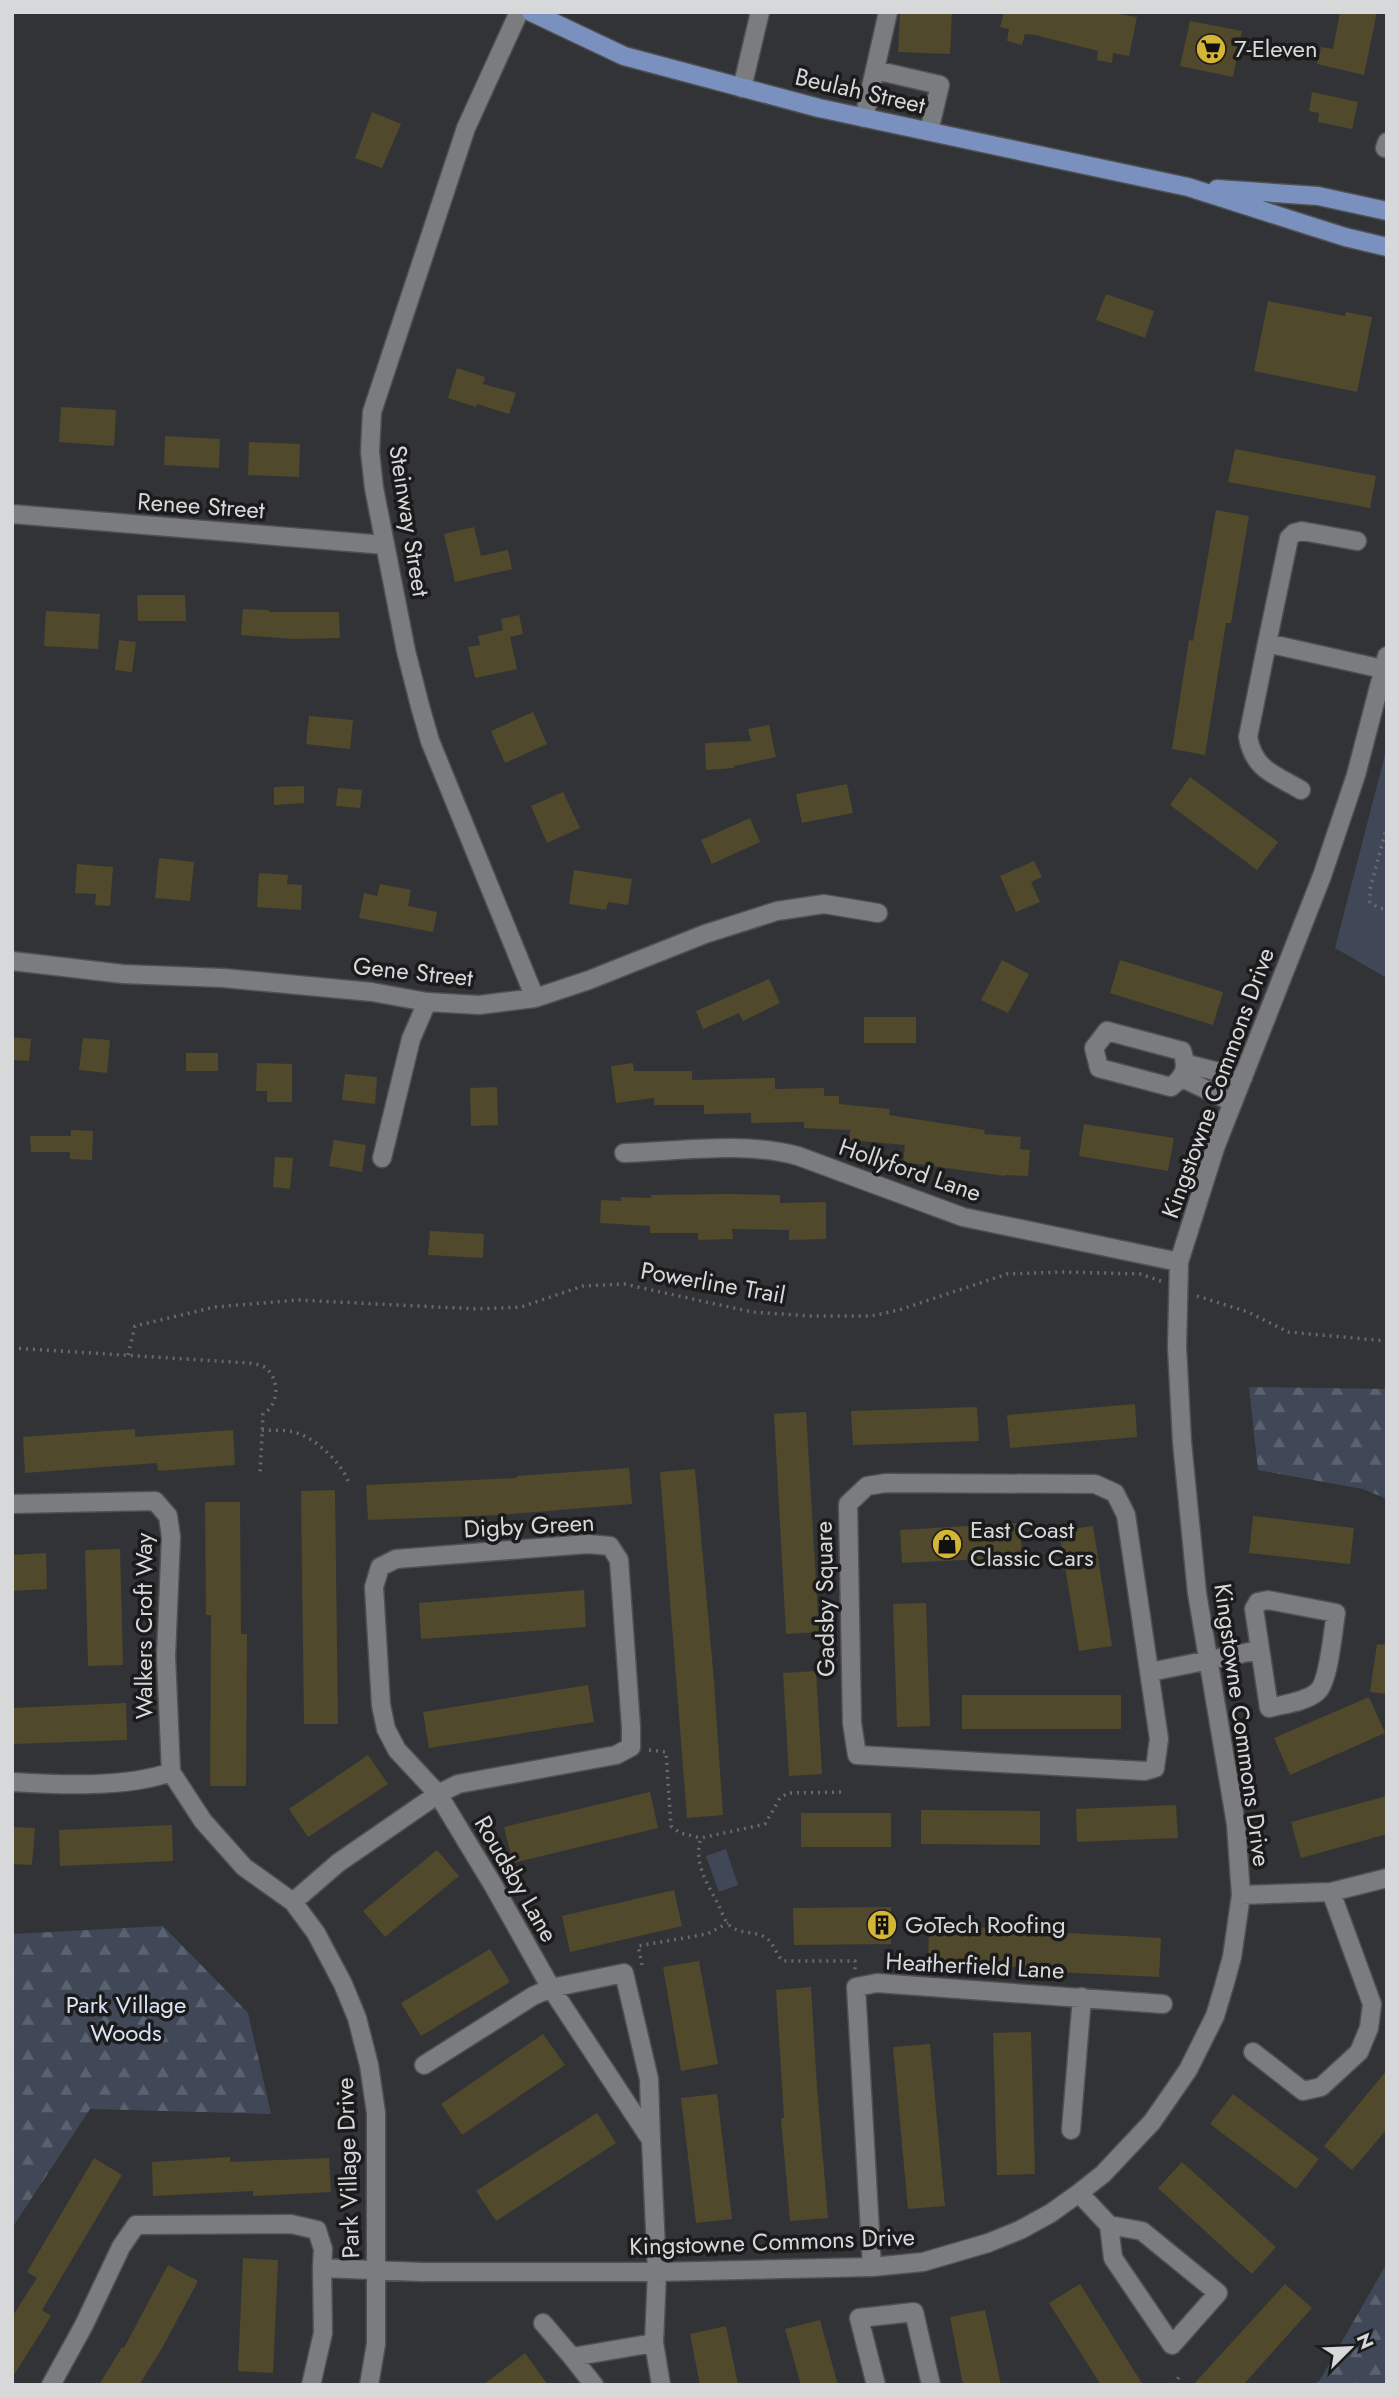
<svg xmlns="http://www.w3.org/2000/svg" width="1399" height="2397" viewBox="0 0 1399 2397" font-family="Jost,sans-serif">
	<defs>
		<pattern id="forest-firs" width="22" height="20" patternUnits="userSpaceOnUse" patternTransform="scale(1.75)"><rect width="22" height="20" fill="#404858"/><path d="M5 1l3.5 6h-7zM16 11l3.5 6h-7z" fill="#5b626f"/></pattern>
	</defs>
	<rect width="100%" height="100%" fill="#323336"/>
	<path fill="#404858" d="M1387 747V978L1335 948Z
		M726 1849 738 1885 719 1892 706 1856Z"/>
	<path fill="url(#forest-firs)" d="M1249 1387 1387 1389V1499L1363 1489 1258 1470Z
		M163 1926 248 2013 271 2114 90 2109 12 2228V1934Z
		M1387 2263V2385H1315L1320 2380Z"/>
	<path fill="#51492c" d="M900 12H952L950 54 898 52Z
		M1004 12H1109L1137 17 1129 56 1113 53 1112 63 1097 60 1098 51 1035 35 1025 34 1022 45 1007 41 1009 29 1000 27Z
		M1340 12H1377L1364 75 1317 64 1321 47 1333 49Z
		M1190 21 1242 31 1233 77 1180 66Z
		M1312 92 1358 102 1352 129 1318 122 1319 113 1309 111Z
		M372 112 401 124 382 168 355 158Z
		M1106 294 1154 311 1145 338 1096 320Z
		M1268 301 1345 316 1346 312 1372 317 1357 392 1254 371Z
		M457 368 485 377 483 384 516 393 509 414 477 404 476 407 448 398Z
		M61 407 116 410 114 446 59 442Z
		M165 436 220 439 219 468 164 465Z
		M249 442 300 444 299 477 248 475Z
		M1235 449 1376 476 1370 508 1228 482Z
		M1216 510 1249 516 1231 623H1226L1205 755 1172 749 1189 640 1193 641Z
		M474 527 481 556 508 550 512 569 455 582 444 534Z
		M137 595H185L186 621H138Z
		M243 609 269 610V612H339L340 638 294 639 241 635Z
		M46 611 100 614 98 649 44 646Z
		M519 615 523 634 510 637 517 669 475 678 468 647 480 645 478 636 503 630 501 619Z
		M119 640 136 642 132 672 115 670Z
		M533 712 547 744 505 763 491 731Z
		M309 716 353 720 350 749 306 744Z
		M769 725 776 757 734 766V768L706 770 705 743 751 741 748 729Z
		M1190 777 1278 842 1257 870 1170 805Z
		M847 784 853 813 802 823 796 794Z
		M304 786V803L274 805V787Z
		M338 788 362 790 360 808 336 806Z
		M563 792 580 828 547 843 531 806Z
		M750 818 760 842 712 864 701 840Z
		M159 858 194 862 190 901 155 898Z
		M1034 861 1042 877 1031 882 1040 902 1016 912 1000 876Z
		M77 864 113 867 110 906 95 905 96 894 75 893Z
		M574 870 632 879 628 905 608 902 606 910 569 904Z
		M259 873 288 875 287 884 302 885 301 910 257 907Z
		M380 884 411 890 408 906 437 912 433 932 359 918 364 893 377 896Z
		M1002 960 1029 974 1008 1013 981 1000Z
		M1120 960 1223 992 1213 1025 1110 993Z
		M769 979 780 1003 743 1021 739 1013 703 1029 696 1011Z
		M864 1017H916V1043H864Z
		M12 1037 31 1039 29 1061 12 1060Z
		M83 1038 110 1040 107 1073 79 1070Z
		M186 1053H218V1071H186Z
		M257 1063 292 1064V1102H267V1091H256Z
		M633 1063 634 1071H692V1080L775 1078V1089L824 1088V1096H839V1104L890 1109 889 1115 985 1130 984 1134 1021 1137 1020 1149 1030 1150 1028 1176 1005 1175V1176L903 1162 905 1145 849 1140 850 1130 804 1128V1122L751 1123V1113L704 1114V1105H654V1098L616 1103 611 1066Z
		M345 1074 377 1077 375 1104 342 1100Z
		M497 1087 498 1125 471 1126 470 1088Z
		M1084 1124 1174 1138 1168 1171 1079 1156Z
		M71 1130 93 1131 92 1160 70 1159V1152H31L30 1136H71Z
		M334 1140 366 1145 362 1172 329 1166Z
		M275 1157 293 1158 290 1189 273 1187Z
		M728 1194 780 1195V1203L826 1202V1239L789 1240V1230L732 1229 733 1239 698 1240V1233H650V1226L600 1223 601 1200 621 1201V1197L651 1198V1195Z
		M430 1231 484 1234 483 1258 428 1255Z
		M1135 1404 1137 1437 1010 1448 1007 1415Z
		M977 1407 979 1441 853 1445 851 1411Z
		M806 1412 819 1632 786 1634 774 1414Z
		M135 1429V1437L233 1430 235 1465 158 1471 157 1463 25 1473 23 1437Z
		M629 1468 632 1504 499 1515 368 1520 366 1485 517 1478V1476Z
		M695 1469 714 1681 723 1815 687 1818 660 1472Z
		M335 1490 338 1724H304L301 1491Z
		M205 1502H240L241 1634H247L246 1786H210L211 1615H206Z
		M1253 1516 1354 1528 1350 1564 1249 1553Z
		M1020 1523 1022 1557 902 1563 900 1530Z
		M1093 1526 1112 1646 1079 1651 1059 1531Z
		M120 1549 123 1665 88 1666 85 1550Z
		M46 1553 47 1589 12 1591V1555Z
		M584 1590 586 1627 421 1639 419 1603Z
		M926 1603 930 1726 897 1727 893 1604Z
		M1377 1644 1387 1645V1694L1370 1692Z
		M816 1671 822 1774 789 1776 783 1673Z
		M588 1685 594 1722 429 1748 423 1712Z
		M962 1695H1121V1729H962Z
		M1369 1697 1385 1733 1290 1775 1274 1738Z
		M126 1703 127 1740 14 1744 13 1708Z
		M368 1755 388 1784 308 1837 289 1809Z
		M650 1792 658 1828 513 1863 504 1827Z
		M1387 1796V1834L1301 1858 1291 1822Z
		M1176 1805 1178 1838 1077 1842 1076 1809Z
		M921 1810 1040 1811V1845L921 1844Z
		M801 1813H891V1847H801Z
		M172 1825 173 1861 60 1866 59 1830Z
		M12 1827 35 1828 32 1865 12 1864Z
		M437 1850 459 1876 385 1937 363 1911Z
		M674 1890 682 1926 570 1952 562 1916Z
		M891 1907V1944L794 1945 793 1908Z
		M929 1927 1030 1928V1931L1161 1938 1159 1977 1056 1972V1967L928 1966Z
		M490 1949 510 1982 421 2036 401 2003Z
		M699 1961 718 2064 681 2071 663 1967Z
		M811 1987 817 2088 828 2218 790 2221 781 2118H784L776 1990Z
		M1031 2032 1035 2174 997 2175 993 2033Z
		M543 2034 565 2065 462 2135 441 2104Z
		M930 2044 945 2206 908 2209 893 2047Z
		M1387 2070V2129L1352 2170 1324 2146Z
		M717 2094 732 2219 696 2223 681 2098Z
		M1233 2094 1319 2159 1296 2189 1210 2124Z
		M597 2113 616 2143 496 2221 476 2191Z
		M230 2157V2162L329 2158 331 2192 253 2196V2191L153 2196 152 2162Z
		M94 2158 122 2175 42 2310 51 2316 12 2378V2317L37 2278 27 2272Z
		M1182 2162 1276 2247 1252 2274 1158 2188Z
		M243 2258 278 2260 273 2373 238 2371Z
		M168 2265 198 2281 161 2350 139 2385H99L122 2347 124 2348Z
		M1080 2284 1143 2385H1101L1049 2303Z
		M1285 2284 1312 2308 1243 2385H1193Z
		M985 2310 1001 2385H963L950 2317Z
		M820 2320 838 2385H801L785 2329Z
		M726 2326 738 2385H700L690 2334Z
		M525 2353 548 2385H483Z"/>
	<g fill="none" stroke-linecap="round" stroke-linejoin="round">
		<g stroke="#4f5052" stroke-width="21">
			<path id="minor" d="M519 12 466 128 372 412 370 452 374 488 406 651 420 706 430 741 535 998
				M875 70 940 85 929 131
				M742 88 760 12
				M864 118 888 12
				M1385 148 1387 142
				M12 514 385 545
				M1357 541 1302 531 1294 533 1289 538 1267 643 1387 670
				M1267 643 1248 737C1254 770 1274 774 1301 790
				M12 961 123 974 223 978 372 992 427 1002 479 1005 535 998 589 980 705 934 777 911 824 904 878 913
				M1107 1031 1182 1051C1188 1068 1185 1076 1171 1087L1099 1068 1094 1048Z
				M1187 1064 1243 1078
				M1182 1078 1232 1102
				M624 1153C681 1151 742 1141 798 1156L963 1217 1179 1262
				M382 1158 411 1039 427 1002
				M886 1483 1095 1484 1115 1493 1126 1515 1159 1739 1155 1768 1145 1771 857 1755 852 1723 848 1504 867 1486Z
				M12 1504 155 1501 168 1516 171 1537 166 1656 171 1772C127 1788 59 1785 12 1782
				M588 1544 610 1546 619 1560 631 1727V1747L616 1755 458 1784 438 1794 397 1750 386 1729 381 1705 374 1587 380 1567 396 1559Z
				M1268 1600 1336 1613C1333 1629 1329 1683 1317 1692 1305 1702 1284 1704 1269 1708L1254 1609 1258 1602Z
				M1150 1672 1259 1650
				M171 1772 203 1821 244 1867 293 1902 316 1933 343 1984 357 2018 369 2065 376 2113V2344L369 2385
				M1241 1895 1331 1892 1387 1878
				M293 1902 338 1863 438 1794 493 1885 551 1988 651 2140 657 2272 654 2343 572 2357 543 2323
				M1253 2052 1303 2091 1321 2087 1359 2052 1369 2028 1372 2004 1331 1892
				M424 2065 533 1996 551 1988 624 1973 649 2079 651 2139
				M1071 2130 1082 1997
				M1079 2193 1109 2225 1113 2258 1172 2345 1218 2293 1142 2231 1109 2225
				M872 2267 856 1987 877 1983 1163 2004
				M654 2343 661 2385
				M572 2357 594 2385
				M51 2385 84 2325 121 2247 136 2225 291 2224 317 2230 323 2249 322 2268 421 2272H657L872 2267 923 2262 988 2243 1020 2230 1051 2213 1079 2193 1103 2174 1152 2122 1188 2070 1215 2016 1224 1986 1232 1957 1241 1895 1236 1824 1197 1593 1182 1442 1177 1347 1179 1262 1215 1148 1322 876 1356 775 1387 656
				M311 2385 323 2333 322 2268
				M876 2385 859 2318 914 2312 931 2385"/>
		</g>
		<g stroke="#4f5052" stroke-width="21">
			<path id="major" d="M531 12 624 56 819 108 1188 187 1345 237 1387 247
				M1217 189 1318 196 1387 211"/>
		</g>
		<path stroke="#68696c" stroke-width="3.5" stroke-dasharray="2 5" stroke-linecap="butt" d="M1387 826 1370 889V902L1377 907 1387 910
			M1197 1296 1248 1312 1288 1332 1387 1341
			M12 1348 249 1363C255 1364 262 1365 266 1368 280 1380 279 1405 263 1414L260 1476
			M128 1355 135 1326 215 1307 298 1300 477 1309 521 1307 583 1286 624 1284 752 1312 812 1316H871L899 1310 1007 1274 1064 1272 1140 1274 1161 1281
			M262 1430C273 1431 286 1429 297 1433 317 1439 342 1464 349 1483
			M649 1750 666 1752 671 1826 680 1833 701 1838
			M841 1792 788 1793 780 1798 765 1824 701 1838C693 1862 707 1883 718 1904 721 1910 724 1919 728 1924 738 1934 752 1931 763 1936 774 1941 775 1954 783 1961H855V1970
			M642 1965 638 1946 707 1934 728 1923
			M1174 2385 1180 2375"/>
		<use href="#minor" stroke="#7b7c7f" stroke-width="18"/>
		<use href="#major" stroke="#7a90be" stroke-width="18"/>
	</g>
	<defs>
		<g id="supermarket-disc" transform="scale(1.575)"><circle r="9.5" fill="#d5b535" stroke="#1b1b1c"/><path d="M-6-5.5h2.5l.6 2H6L4.5 2H-2.5L-4.4-4H-6ZM-1.5 3.2a1.3 1.3 0 1 0 .1 0ZM3 3.2a1.3 1.3 0 1 0 .1 0Z" fill="#111"/></g>
		<g id="shop-disc" transform="scale(1.575)"><circle r="9.5" fill="#d5b535" stroke="#1b1b1c"/><path d="M-5-2.5h2.3a2.7 3.5 0 0 1 5.4 0H5L5.5 6h-11ZM-1.5-2.5h3a1.5 2.3 0 0 0-3 0Z" fill="#111"/></g>
		<g id="building-disc" transform="scale(1.575)"><circle r="9.5" fill="#d5b535" stroke="#1b1b1c"/><path d="M-4-6H4V6H1V3H-1V6H-4ZM-2.5-4.3h1.7v1.8h-1.7ZM.8-4.3h1.7v1.8H.8ZM-2.5-1h1.7V.8h-1.7ZM.8-1h1.7V.8H.8Z" fill="#111"/></g>
	</defs>
	<g fill-rule="evenodd">
		<use href="#supermarket-disc" x="1211" y="49"/>
		<use href="#shop-disc" x="947" y="1544"/>
		<use href="#building-disc" x="882" y="1925"/>
	</g>
	<g text-anchor="middle" stroke-width="7" stroke-linejoin="round" paint-order="stroke">
		<g font-size="24" fill="#d7d8d9" stroke="#1b1b1c" text-anchor="start">
			<text x="1234" y="57">7-Eleven</text>
			<text x="970" y="1538">East Coast<tspan x="970" dy="28">Classic Cars</tspan></text>
			<text x="905" y="1933">GoTech Roofing</text>
		</g>
		<g font-size="24" fill="#d7d8d9" stroke="#1b1b1c">
			<text transform="translate(860 91) rotate(13)" y="8">Beulah Street</text>
			<text transform="translate(201 506) rotate(4)" y="8">Renee Street</text>
			<text transform="translate(409 521) rotate(81)" y="8">Steinway Street</text>
			<text transform="translate(413 972) rotate(6)" y="8">Gene Street</text>
			<text transform="translate(1218 1083) rotate(-70)" y="8">Kingstowne Commons Drive</text>
			<text transform="translate(910 1170) rotate(19)" y="8">Hollyford Lane</text>
			<text transform="translate(713 1283) rotate(10)" y="8">Powerline Trail</text>
			<text transform="translate(529 1526) rotate(-3)" y="8">Digby Green</text>
			<text transform="translate(825 1599) rotate(-91)" y="8">Gadsby Square</text>
			<text transform="translate(144 1626) rotate(-90)" y="8">Walkers Croft Way</text>
			<text transform="translate(1242 1725) rotate(82)" y="8">Kingstowne Commons Drive</text>
			<text transform="translate(516 1879) rotate(60)" y="8">Roudsby Lane</text>
			<text transform="translate(975 1966) rotate(3)" y="8">Heatherfield Lane</text>
			<text transform="translate(348 2168) rotate(-92)" y="8">Park Village Drive</text>
			<text transform="translate(772 2242) rotate(-2)" y="8">Kingstowne Commons Drive</text>
		</g>
		<g font-size="24" fill="#d8e3f7" stroke="#1b1b1c">
			<text x="126" y="2013">Park Village<tspan x="126" dy="28">Woods</tspan></text>
		</g>
	</g>
	<rect width="1399" height="2397" fill="none" stroke="#d7d8d9" stroke-width="28"/>
	<g transform="translate(1350 2348) rotate(66)" stroke="#1b1b1c" stroke-width="5" paint-order="stroke">
	<path d="M0-5L12 26L0 18L-12 26Z" fill="#d7d8d9"/>
	<text y="-10" font-size="19" font-weight="bold" text-anchor="middle" fill="#d7d8d9">N</text>
	</g>
</svg>
